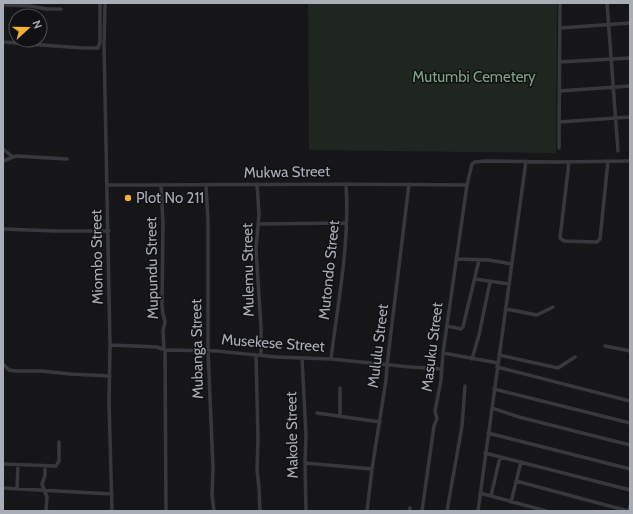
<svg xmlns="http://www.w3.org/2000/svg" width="633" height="514" viewBox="0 0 633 514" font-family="Cabin,sans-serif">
	<rect width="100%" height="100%" fill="#161618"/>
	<path fill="#1e261f" d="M308 3H557L556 153 309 150Z"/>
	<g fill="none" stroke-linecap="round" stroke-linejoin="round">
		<path stroke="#37383d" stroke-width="3.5" d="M105 3 104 45 110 345 109 402 112 511
			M607 3 618 151
			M3 5 31 6 46 9H61
			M560 28 630 23
			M3 42 82 48H98L100 42V3
			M559 62 630 58
			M559 91 630 86
			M559 122 630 117
			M559 148 560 3
			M3 149 13 157
			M3 161 16 156 67 159
			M569 162 560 238 564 241 597 242 600 239 608 161
			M257 184 259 214 256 249 261 327V355
			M107 185C227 185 347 183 467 185
			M161 185 163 223 162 306 163 314 165 322 163 331 164 349
			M206 186 208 220V351L213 468 212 495 214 511
			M258 224 346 223
			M3 229 55 231H109
			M456 259 489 260 512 264
			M475 279 509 284
			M506 309 537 315 553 307
			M447 326 461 329 463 327 479 260
			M110 345 157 347 165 350 217 351 277 357 331 359 410 367 442 369
			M605 346 630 351
			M165 350 166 511
			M443 353 498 363
			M256 355 258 440 257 469 259 488 260 511
			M499 355 558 368 575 357
			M302 358 306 435 305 463 306 511
			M331 359C338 301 350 243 346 184
			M472 359 479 335 490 282
			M3 364 9 370 16 371H42L70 374 110 376
			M497 367 630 401
			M340 388V416
			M494 389 630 423
			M492 408 519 417 630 445
			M317 413 380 422
			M488 433 630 469
			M485 453 630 490
			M305 463 372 469
			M3 464 56 466 59 461V442
			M45 466V475L42 484 47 497 46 511
			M516 481 628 511
			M3 488 112 494
			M17 488 18 465
			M480 493 546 511
			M491 496 500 457
			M511 502 521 462
			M367 511 372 469 386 380 387 365 409 184
			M409 511 410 508
			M422 511 434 426 437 419 435 411 441 380 443 353 467 185 472 164 475 162 485 161 559 162 630 161
			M447 511 462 426 465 386
			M478 511 526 161
			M629 511 630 506"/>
	</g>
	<circle fill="#f2b134" stroke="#111113" stroke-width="1.5" cx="128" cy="198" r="4"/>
	<g text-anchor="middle" stroke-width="3" stroke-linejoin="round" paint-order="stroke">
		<g font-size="15" fill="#7fa381" stroke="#111113">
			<text x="474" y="82">Mutumbi Cemetery</text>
		</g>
		<g font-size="15" fill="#a8adb8" stroke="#111113">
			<text transform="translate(287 172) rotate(-1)" y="5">Mukwa Street</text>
			<text transform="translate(97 257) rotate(-91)" y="5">Miombo Street</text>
			<text transform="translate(152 268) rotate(-91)" y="5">Mupundu Street</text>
			<text transform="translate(248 270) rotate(-91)" y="5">Mulemu Street</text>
			<text transform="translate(329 270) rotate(-84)" y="5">Mutondo Street</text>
			<text transform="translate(273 343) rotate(4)" y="5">Musekese Street</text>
			<text transform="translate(378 346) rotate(-83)" y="5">Mululu Street</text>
			<text transform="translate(432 347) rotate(-83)" y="5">Masuku Street</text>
			<text transform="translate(197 349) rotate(-91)" y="5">Mubanga Street</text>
			<text transform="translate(292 435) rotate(-91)" y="5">Makole Street</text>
		</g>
		<g font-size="15" fill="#a8adb8" stroke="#111113" text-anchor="start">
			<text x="136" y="203">Plot No 211</text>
		</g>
	</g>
	<rect width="633" height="514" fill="none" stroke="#a8adb8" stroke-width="8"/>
	<g transform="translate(28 28) rotate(69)"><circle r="19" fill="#111113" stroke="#4d4f55"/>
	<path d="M0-3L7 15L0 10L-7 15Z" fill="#f2b134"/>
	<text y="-6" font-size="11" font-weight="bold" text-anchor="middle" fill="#a8adb8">N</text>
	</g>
</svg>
